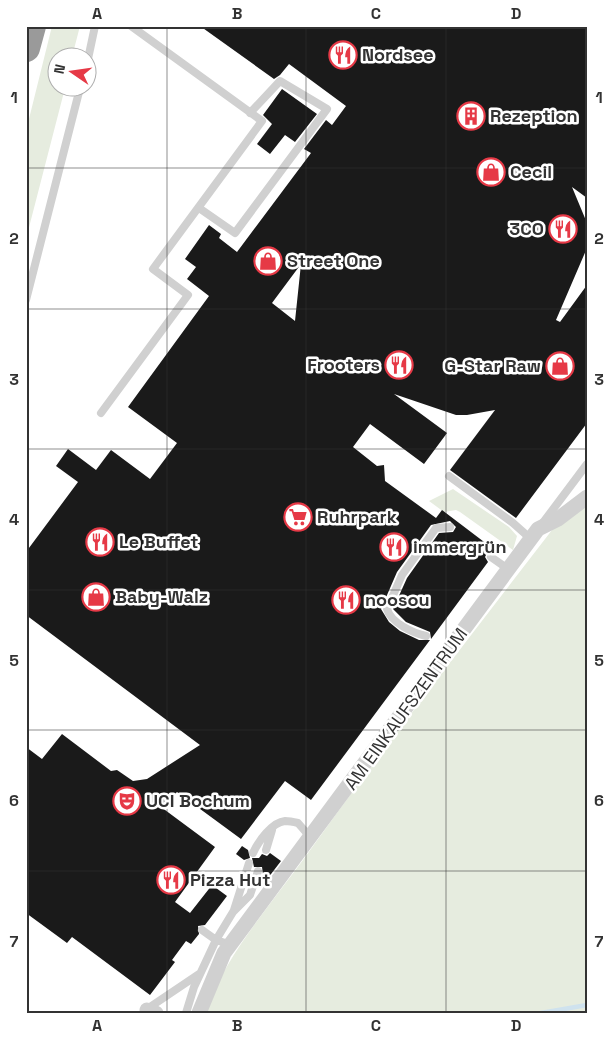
<svg xmlns="http://www.w3.org/2000/svg" width="613" height="1039" viewBox="0 0 613 1039" font-family="'Space Grotesk',sans-serif">
	<rect width="100%" height="100%" fill="#fff"/>
	<path fill="#e6ecdf" d="M52 26H80L72 57 58 58V88H65L26 239V131Z
		M453 489 509 527 517 536 513 550 460 512 456 510 444 512 429 501Z
		M587 505V1013H205C225 956 268 908 303 860 383 748 468 639 552 530Z"/>
	<g fill="none" stroke-linecap="round" stroke-linejoin="round">
		<path stroke="#cfe2ee" stroke-width="4.5" d="M541 1013 587 1005"/>
	</g>
	<path fill="#1a1a1a" fill-rule="evenodd" d="M200 26H587V198L572 187 587 223V248L556 320 560 322 587 285V423L516 518 450 470 495 410 467 415H456L394 394 447 433 424 464 370 424 353 447 377 466 384 465 385 481 436 518 442 510 496 551 487 553 485 557 488 562 431 639 430 632 406 622 393 609 407 578 439 533 453 532 456 527 450 521 431 525 397 572 381 609 389 622 400 631 419 640H430L311 800 285 781 241 839 177 792 161 807 215 847 175 902 190 913 212 885 227 896 205 925 198 926 199 934 191 944 186 941 172 960 175 962 150 995 72 937 67 943 26 913V747L42 759 62 734 111 771 117 770 133 781 147 779 200 745 26 615V552L78 482 56 466 68 449 96 470 111 450 150 479 177 443 128 407 209 296 187 279 196 267 185 259 209 225 221 234 219 238 237 252 311 153 304 149 326 120 332 125 346 106 289 64 280 75 274 79ZM301 264 295 321 272 303Z
		M282 89 317 114 295 142 285 135 270 154 257 144 272 124 263 115Z
		M242 846 248 850 250 858 244 860 236 854Z
		M270 853 281 861 268 878 263 874 262 867H254L252 858H259L262 854 267 856Z"/>
	<g fill="none" stroke-linecap="round" stroke-linejoin="round">
		<path stroke="#d0d0d0" stroke-width="8" d="M88 59 95 26
			M199 208 235 233 327 109 280 81 250 113
			M26 300 80 88
			M101 413 188 295 153 269 262 121 131 26
			M449 476 513 523 531 539
			M542 524 587 464
			M491 557 508 569
			M426 636C413 633 391 623 387 609L402 575 436 528 450 527
			M266 850 272 830
			M253 853C258 842 272 822 285 821 289 821 294 822 298 823L311 838
			M234 910 249 863
			M202 930 216 940 231 945
			M147 1009 199 974
			M186 1013 194 987 216 940 233 912 250 895 258 871"/>
		<path stroke="#d0d0d0" stroke-width="15" d="M147 1010 156 1013
			M199 1013 224 953 538 529 558 519 587 497"/>
		<path stroke="#9a9a9a" stroke-width="28" d="M26 48 32 26"/>
	</g>
	<path fill="none" stroke="#333" stroke-width="1" stroke-opacity="0.55" d="M167 26V1013M306 26V1013M446 26V1013M26 168H587M26 309H587M26 449H587M26 590H587M26 730H587M26 871H587"/>
	<defs>
		<g id="restaurant-ring" transform="scale(1.4375)"><circle r="9.5" fill="#fff" stroke="#e63946" stroke-width="1.5"/><path d="M-5-6h1v4h1v-4h1v4h1v-4h1v5L-1.5 .5V6h-2V.5L-5-1ZM5-6V6H3V1.5H1.5Q1.5-4 5-6Z" fill="#e63946"/></g>
		<g id="building-ring" transform="scale(1.4375)"><circle r="9.5" fill="#fff" stroke="#e63946" stroke-width="1.5"/><path d="M-4-6H4V6H1V3H-1V6H-4ZM-2.5-4.3h1.7v1.8h-1.7ZM.8-4.3h1.7v1.8H.8ZM-2.5-1h1.7V.8h-1.7ZM.8-1h1.7V.8H.8Z" fill="#e63946"/></g>
		<g id="shop-ring" transform="scale(1.4375)"><circle r="9.5" fill="#fff" stroke="#e63946" stroke-width="1.5"/><path d="M-5-2.5h2.3a2.7 3.5 0 0 1 5.4 0H5L5.5 6h-11ZM-1.5-2.5h3a1.5 2.3 0 0 0-3 0Z" fill="#e63946"/></g>
		<g id="supermarket-ring" transform="scale(1.4375)"><circle r="9.5" fill="#fff" stroke="#e63946" stroke-width="1.5"/><path d="M-6-5.5h2.5l.6 2H6L4.5 2H-2.5L-4.4-4H-6ZM-1.5 3.2a1.3 1.3 0 1 0 .1 0ZM3 3.2a1.3 1.3 0 1 0 .1 0Z" fill="#e63946"/></g>
		<g id="theatre-ring" transform="scale(1.4375)"><circle r="9.5" fill="#fff" stroke="#e63946" stroke-width="1.5"/><path d="M-5-5.5Q0-4 5-5.5V0Q5 5 0 6Q-5 5-5 0ZM-3.3-2.5H-1v1.5H-3.3ZM1-2.5H3.3v1.5H1ZM-2.8 1Q0 5.5 2.8 1Z" fill="#e63946"/></g>
	</defs>
	<g fill-rule="evenodd">
		<use href="#restaurant-ring" x="343" y="55"/>
		<use href="#building-ring" x="471" y="116"/>
		<use href="#shop-ring" x="491" y="172"/>
		<use href="#restaurant-ring" x="563" y="229"/>
		<use href="#shop-ring" x="268" y="261"/>
		<use href="#restaurant-ring" x="399" y="365"/>
		<use href="#shop-ring" x="560" y="366"/>
		<use href="#supermarket-ring" x="298" y="517"/>
		<use href="#restaurant-ring" x="100" y="542"/>
		<use href="#restaurant-ring" x="394" y="547"/>
		<use href="#shop-ring" x="96" y="597"/>
		<use href="#restaurant-ring" x="346" y="600"/>
		<use href="#theatre-ring" x="127" y="801"/>
		<use href="#restaurant-ring" x="171" y="880"/>
	</g>
	<g text-anchor="middle" stroke-width="5" stroke-linejoin="round" paint-order="stroke">
		<g font-size="18" font-weight="bold" fill="#333" stroke="#fff" text-anchor="start">
			<text x="362" y="61">Nordsee</text>
			<text x="490" y="122">Rezeption</text>
			<text x="510" y="178">Cecil</text>
			<text x="544" y="235" text-anchor="end">3CO</text>
			<text x="287" y="267">Street One</text>
			<text x="380" y="371" text-anchor="end">Frooters</text>
			<text x="541" y="372" text-anchor="end">G-Star Raw</text>
			<text x="317" y="523">Ruhrpark</text>
			<text x="119" y="548">Le Buffet</text>
			<text x="413" y="553">immergrün</text>
			<text x="115" y="603">Baby-Walz</text>
			<text x="365" y="606">noosou</text>
			<text x="146" y="807">UCI Bochum</text>
			<text x="190" y="886">Pizza Hut</text>
		</g>
		<g font-size="18" fill="#333" stroke="#fff">
			<text transform="translate(406 709) rotate(-54)" y="6">AM EINKAUFSZENTRUM</text>
		</g>
	</g>
	<rect width="613" height="1039" fill="none" stroke="#ffffff" stroke-width="55"/>
	<g transform="translate(72 72) rotate(283)"><circle r="24" fill="#ffffff" stroke="#adadad"/>
	<path d="M0-4L9 19L0 12L-9 19Z" fill="#e63946"/>
	<text y="-8" font-size="14" font-weight="bold" text-anchor="middle" fill="#333333">N</text>
	</g>
	<rect x="28" y="28" width="558" height="984" fill="none" stroke="#333" stroke-width="2"/>
	<g font-size="16" text-anchor="middle" font-weight="bold" fill="#333">
		<text x="97" y="19">A</text>
		<text x="237" y="19">B</text>
		<text x="376" y="19">C</text>
		<text x="516" y="19">D</text>
		<text x="14" y="103">1</text>
		<text x="599" y="103">1</text>
		<text x="14" y="244">2</text>
		<text x="599" y="244">2</text>
		<text x="14" y="385">3</text>
		<text x="599" y="385">3</text>
		<text x="14" y="525">4</text>
		<text x="599" y="525">4</text>
		<text x="14" y="666">5</text>
		<text x="599" y="666">5</text>
		<text x="14" y="806">6</text>
		<text x="599" y="806">6</text>
		<text x="14" y="947">7</text>
		<text x="599" y="947">7</text>
		<text x="97" y="1031">A</text>
		<text x="237" y="1031">B</text>
		<text x="376" y="1031">C</text>
		<text x="516" y="1031">D</text>
	</g>
</svg>
